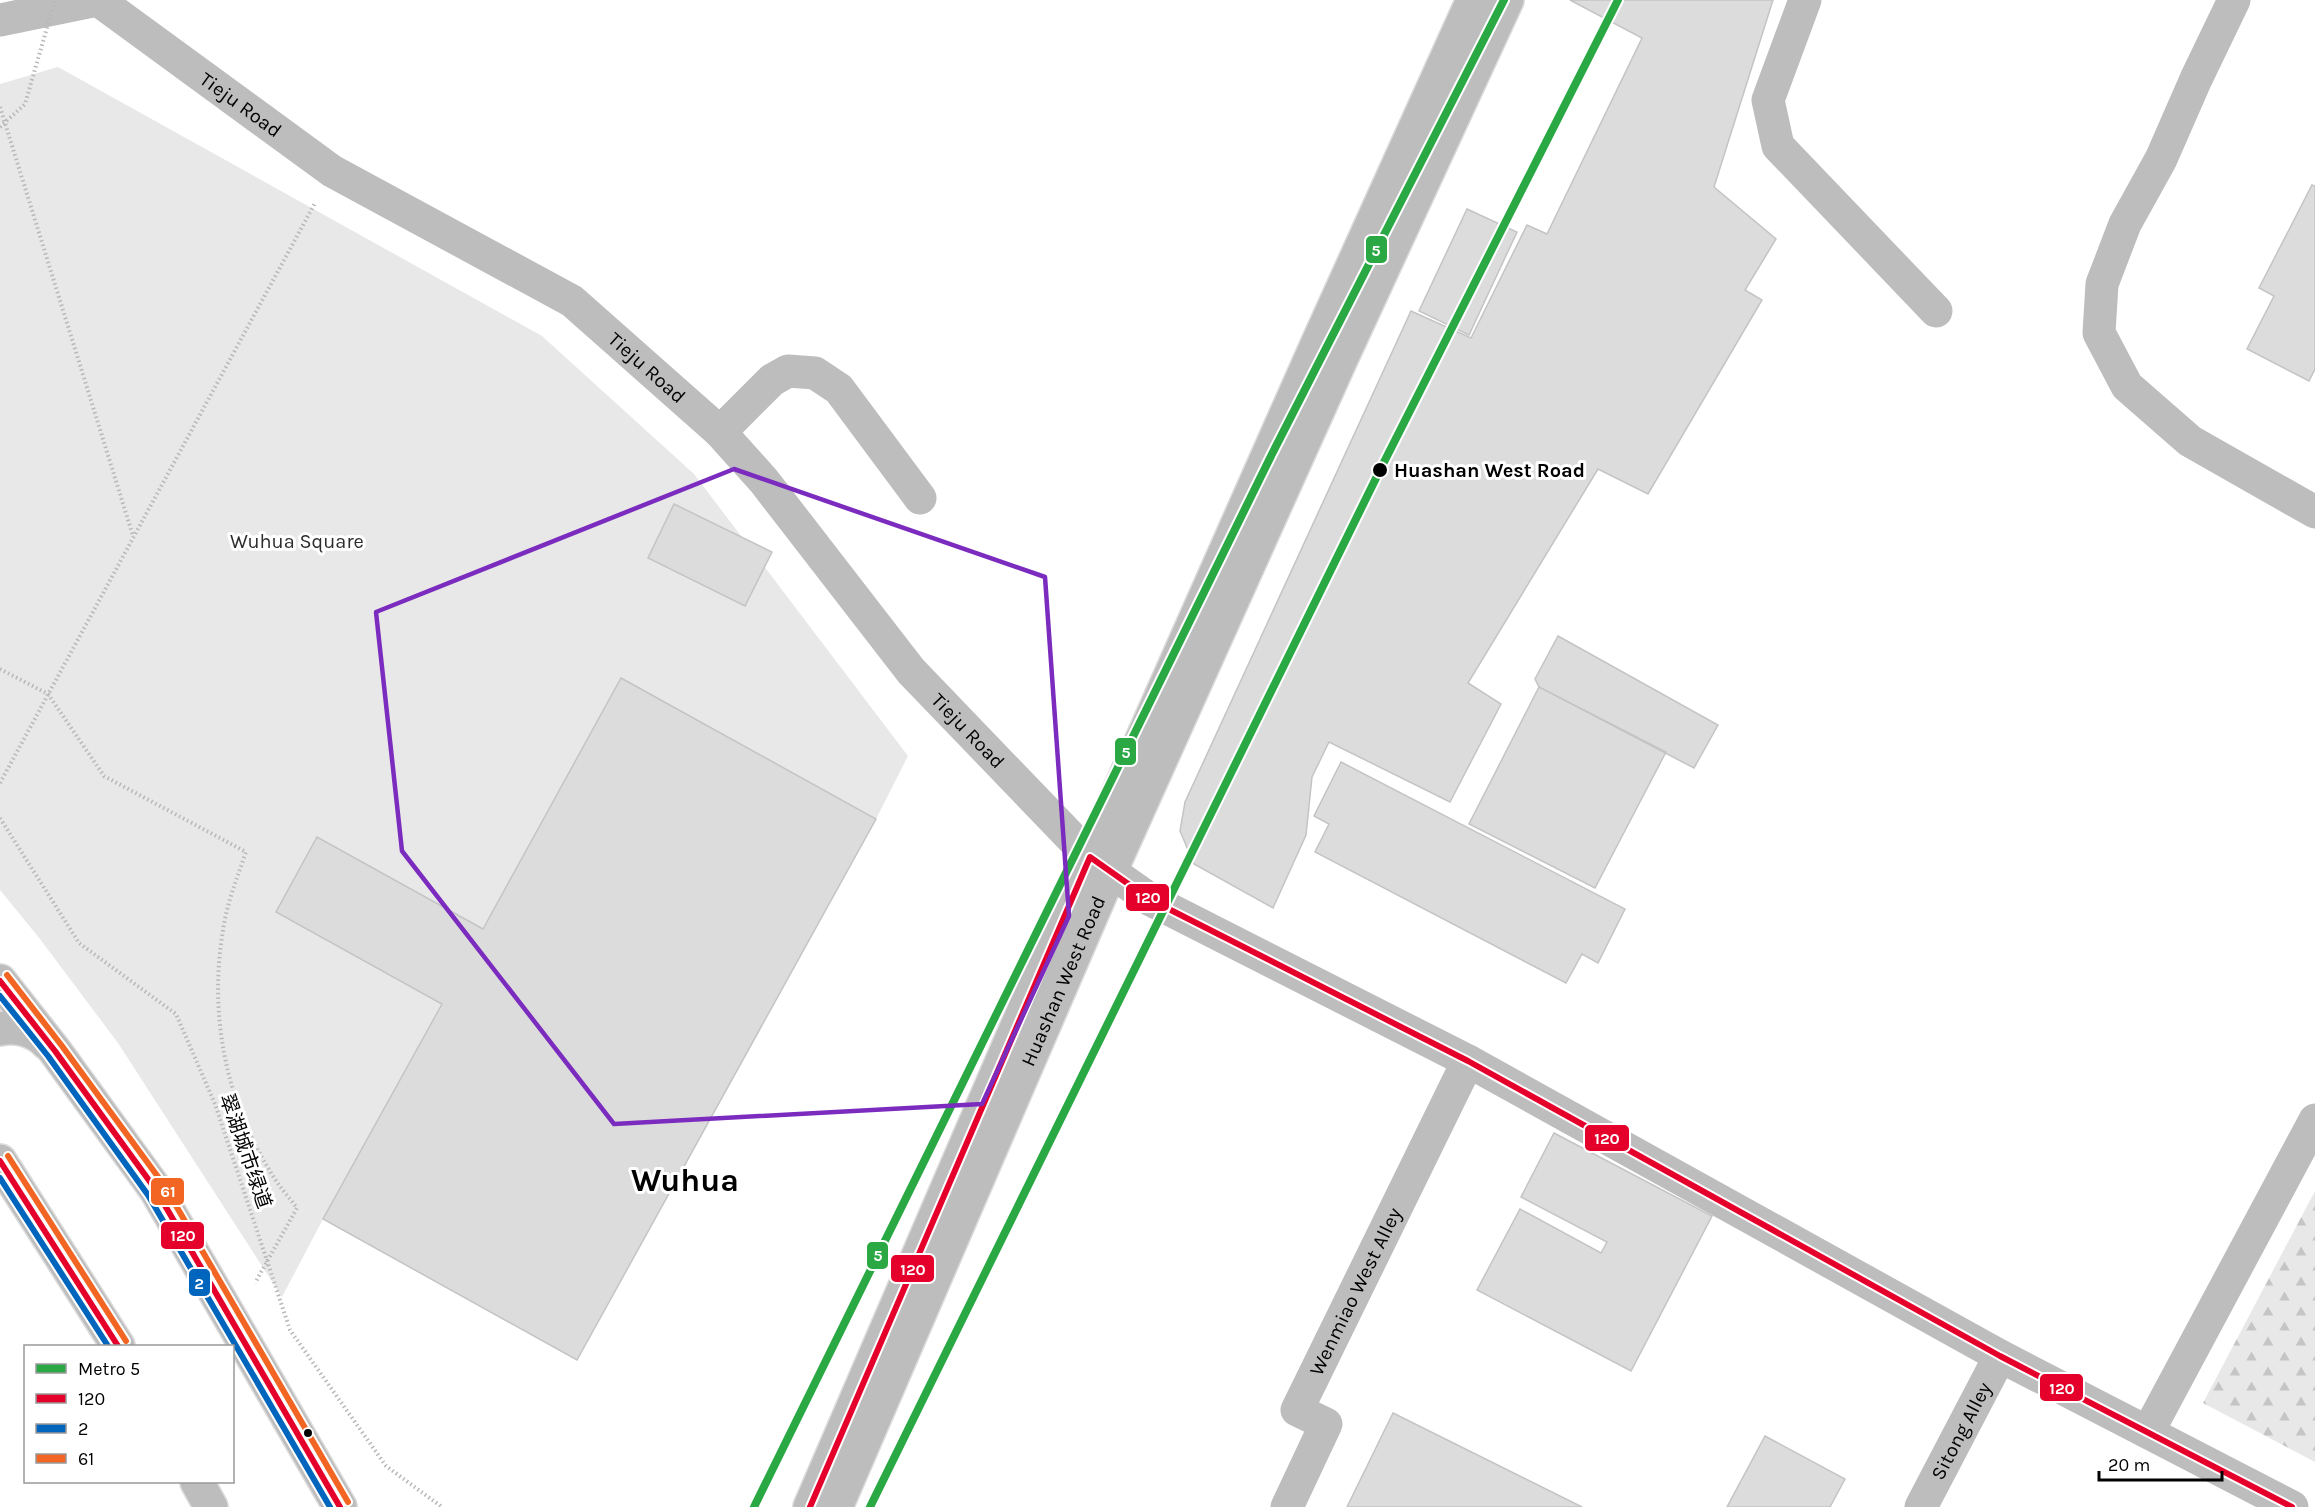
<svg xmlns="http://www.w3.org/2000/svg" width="2315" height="1507" viewBox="0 0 2315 1507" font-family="Karla,'Noto Sans SC',sans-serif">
	<defs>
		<pattern id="forest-firs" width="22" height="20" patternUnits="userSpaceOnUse" patternTransform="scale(1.5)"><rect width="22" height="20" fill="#e8e8e8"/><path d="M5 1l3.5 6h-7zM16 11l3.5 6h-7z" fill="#c5c5c5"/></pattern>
	</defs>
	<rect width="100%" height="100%" fill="#fff"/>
	<path fill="url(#forest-firs)" d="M2315 1191V1462L2203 1403Z"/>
	<path fill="#e8e8e8" d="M58 67 542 336 694 474 908 756 876 819 621 678 323 1219 282 1297 118 1043 40 939 0 890V84Z"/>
	<path fill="#dcdcdc" stroke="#c4c4c4" stroke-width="1.5" d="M1570 0H1773L1714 187 1776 239 1745 290 1762 300 1648 494 1598 469 1468 683 1501 704 1450 802 1329 742 1312 777 1306 835 1273 908 1194 864 1180 831 1185 802 1411 311 1471 338 1527 225 1547 234 1642 38Z
		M2312 185 2315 186V369L2309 381 2247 349 2274 296 2259 288Z
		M1467 209 1517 232 1469 335 1419 311Z
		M674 504 772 552 745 606 648 558Z
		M1558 636 1718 725 1694 768 1539 687 1535 679Z
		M621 678 876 819 577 1360 323 1219 442 1004 276 912 317 837 483 929Z
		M1539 687 1666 752 1595 888 1469 824Z
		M1341 762 1625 909 1598 963 1582 954 1566 983 1315 852 1329 824 1314 816Z
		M1554 1133 1712 1216 1631 1371 1477 1290 1520 1209 1601 1253 1607 1242 1521 1197Z
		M1393 1413 1582 1507H1347Z
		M1765 1436 1845 1479 1830 1507H1727Z"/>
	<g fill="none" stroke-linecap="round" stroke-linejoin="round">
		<g stroke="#dbdbdb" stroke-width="36">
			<g id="major">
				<path d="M0 981 55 1051 156 1190 340 1507"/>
				<path d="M0 1029C17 1025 36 1031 47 1043"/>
				<path d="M0 1161 118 1346"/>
				<path d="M197 1482 211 1507"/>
				<path d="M810 1507 1090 857 1316 347 1473 0"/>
				<path id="s4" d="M836 1507 1110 872 1341 359 1507 0"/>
			</g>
		</g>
		<path stroke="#b8b8b8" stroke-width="4" stroke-dasharray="1.5 3" stroke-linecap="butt" d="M0 107 133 536
			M0 669 48 694 104 776 246 852C237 878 227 903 223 930 209 1013 225 1099 270 1171 277 1184 288 1196 297 1208L255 1283
			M0 783 315 203"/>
		<g stroke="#bdbdbd" stroke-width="33">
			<path id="s1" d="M98 0 332 171 572 301 720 432 764 481 911 671 1090 857 1151 900 1468 1061 2000 1356 2292 1507"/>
			<path d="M1805 0 1768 100 1778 146 1936 311"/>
			<path d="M2234 0 2196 79 2161 159 2125 224 2102 284 2099 333 2127 386 2190 441 2315 512"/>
			<path d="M0 20 97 0"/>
			<path d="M720 432 772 380 788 371 815 373 839 389 920 498"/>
			<path d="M2148 1432 2315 1120"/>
			<path id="s2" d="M1287 1507 1326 1424 1297 1410 1468 1061"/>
			<path id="s3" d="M1921 1507 2000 1356"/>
		</g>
		<use href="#major" stroke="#bdbdbd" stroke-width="33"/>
		<path stroke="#b8b8b8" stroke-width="4" stroke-dasharray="1.5 3" stroke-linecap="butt" d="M0 127 25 104 55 0
			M0 818 79 943 176 1014 215 1104 290 1330 386 1466 442 1507"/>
		<g stroke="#fff" stroke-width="10">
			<path id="bus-1" d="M0 981 55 1051 156 1190 340 1507
				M0 1161 118 1346
				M810 1507 1090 857 1151 900 1468 1061 2000 1356 2292 1507"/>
		</g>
		<g stroke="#fff" stroke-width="10">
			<path id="bus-2" d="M0 996 48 1056 148 1195 330 1507
				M0 1178 108 1346"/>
		</g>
		<g stroke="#fff" stroke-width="10">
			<path id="bus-3" d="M7 975 62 1046 164 1185 348 1502
				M8 1156 126 1341"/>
		</g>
		<use href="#bus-1" stroke="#e4002b" stroke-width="6"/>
		<use href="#bus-2" stroke="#0065bd" stroke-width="6"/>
		<use href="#bus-3" stroke="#f26522" stroke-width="6"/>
		<g stroke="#fff" stroke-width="12">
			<path id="metro-1" d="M754 1507 1272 454 1504 0
				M870 1507 1381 468 1618 0"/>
		</g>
		<use href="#metro-1" stroke="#2aa844" stroke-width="8"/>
	</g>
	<path fill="none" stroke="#7b2cbf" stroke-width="4.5" stroke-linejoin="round" d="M734 469 1045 577 1069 916 982 1104 614 1124 402 851 376 612Z"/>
	<g fill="#000" stroke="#fff" stroke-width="2">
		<circle cx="1380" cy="470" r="8"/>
		<circle cx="308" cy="1433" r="5"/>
	</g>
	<g text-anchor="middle" stroke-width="6" stroke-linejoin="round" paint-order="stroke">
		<g font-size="20" fill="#000" stroke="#fff">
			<text dy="7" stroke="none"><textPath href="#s1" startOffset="177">Tieju Road</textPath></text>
			<text dy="7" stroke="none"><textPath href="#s1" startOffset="663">Tieju Road</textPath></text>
			<text dy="7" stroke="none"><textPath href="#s1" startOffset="1149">Tieju Road</textPath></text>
			<text dy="7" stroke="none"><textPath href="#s4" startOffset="573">Huashan West Road</textPath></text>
			<text transform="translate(246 1151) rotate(71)" y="7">翠湖城市绿道</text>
			<text dy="7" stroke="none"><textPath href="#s2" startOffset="256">Wenmiao West Alley</textPath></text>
			<text dy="7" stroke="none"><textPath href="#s3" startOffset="86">Sitong Alley</textPath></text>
		</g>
		<g font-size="20" font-weight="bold" fill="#000" stroke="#fff" text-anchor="start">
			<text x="1394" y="477">Huashan West Road</text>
		</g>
		<g font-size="20" fill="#2d2d2d" stroke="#fff">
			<text x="297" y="548">Wuhua Square</text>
		</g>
		<g font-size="32" font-weight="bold" fill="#000" stroke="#fff">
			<text x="685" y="1191">Wuhua</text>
		</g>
	</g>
	<g stroke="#fff" stroke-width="2">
		<rect x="1365" y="235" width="23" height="29" rx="6" fill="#2aa844"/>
		<rect x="1114" y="737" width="23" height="29" rx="6" fill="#2aa844"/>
		<rect x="1125" y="883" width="45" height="29" rx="6" fill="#e4002b"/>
		<rect x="1584" y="1124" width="46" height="28" rx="6" fill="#e4002b"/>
		<rect x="150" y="1177" width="35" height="29" rx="6" fill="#f26522"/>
		<rect x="160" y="1221" width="45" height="29" rx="6" fill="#e4002b"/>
		<rect x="866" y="1241" width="23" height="29" rx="6" fill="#2aa844"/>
		<rect x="890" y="1254" width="45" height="29" rx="6" fill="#e4002b"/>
		<rect x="188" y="1268" width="23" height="29" rx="6" fill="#0065bd"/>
		<rect x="2039" y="1373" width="45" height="29" rx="6" fill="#e4002b"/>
	</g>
	<g font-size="16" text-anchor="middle" font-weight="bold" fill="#fff">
		<text x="1376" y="256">5</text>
		<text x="1126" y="758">5</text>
		<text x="1148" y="903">120</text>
		<text x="1607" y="1144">120</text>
		<text x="168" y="1197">61</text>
		<text x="183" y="1241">120</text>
		<text x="878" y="1261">5</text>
		<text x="913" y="1275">120</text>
		<text x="199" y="1289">2</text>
		<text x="2062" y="1394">120</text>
	</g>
	<rect x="24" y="1345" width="210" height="138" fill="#ffffff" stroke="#999999" stroke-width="1.5"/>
	<rect x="36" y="1364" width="30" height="9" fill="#2aa844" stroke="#999999" stroke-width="1.5"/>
	<text x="78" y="1375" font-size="18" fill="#000000">Metro 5</text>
	<rect x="36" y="1394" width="30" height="9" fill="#e4002b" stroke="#999999" stroke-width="1.5"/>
	<text x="78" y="1405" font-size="18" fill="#000000">120</text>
	<rect x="36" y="1424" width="30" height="9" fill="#0065bd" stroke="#999999" stroke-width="1.5"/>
	<text x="78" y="1435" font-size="18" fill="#000000">2</text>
	<rect x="36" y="1454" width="30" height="9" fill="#f26522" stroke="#999999" stroke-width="1.5"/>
	<text x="78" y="1465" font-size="18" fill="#000000">61</text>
	<path d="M2099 1471v9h123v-9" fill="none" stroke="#000000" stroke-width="3"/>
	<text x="2108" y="1471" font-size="18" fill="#000000" stroke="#ffffff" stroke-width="4.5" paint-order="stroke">20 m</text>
</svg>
